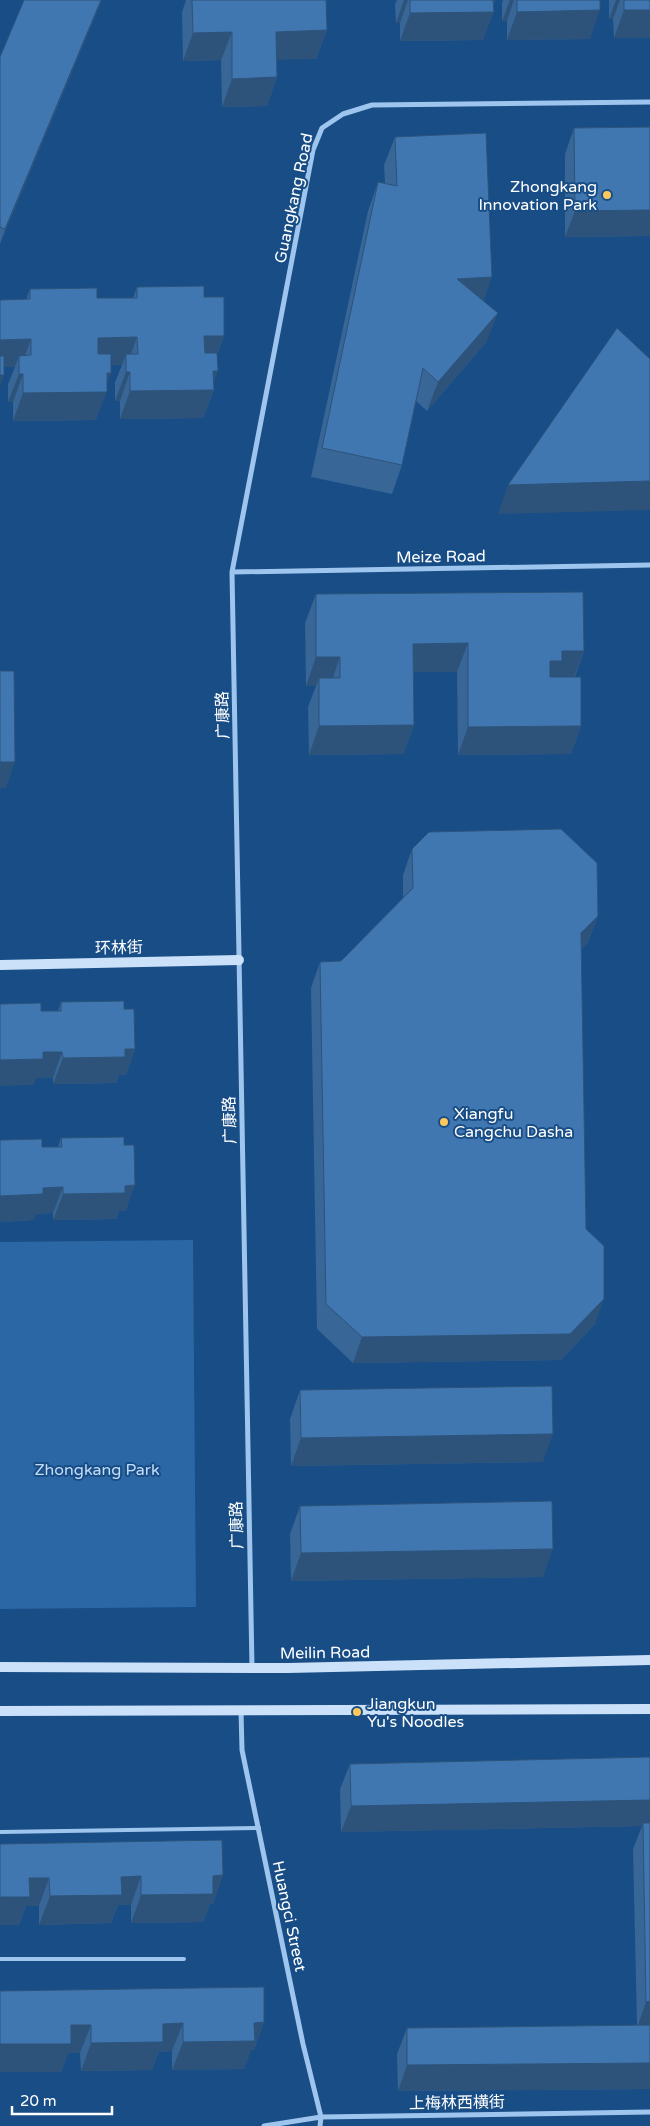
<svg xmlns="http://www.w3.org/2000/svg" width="650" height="2126" viewBox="0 0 650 2126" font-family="'Varela Round','Noto Sans SC',sans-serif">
	<rect width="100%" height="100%" fill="#184d86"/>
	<path fill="#2b67a5" d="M193 1240 196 1607 0 1609V1242Z"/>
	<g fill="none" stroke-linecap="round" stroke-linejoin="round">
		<path stroke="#9ec5ed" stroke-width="4" d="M0 1832 259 1828
			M0 1959H184"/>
		<path stroke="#9ec5ed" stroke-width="5" d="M232 572 650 565
			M252 1668 232 572 313 150 322 128 343 114 372 105 650 102
			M241 1711 242 1750 303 2044 321 2117 320 2126
			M264 2126 321 2117 650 2112"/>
		<path stroke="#cbe1f9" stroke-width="10" d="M0 965 239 960
			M0 1667 288 1668 650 1660
			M0 1711 650 1709"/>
	</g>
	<path fill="#376697" d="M102 0 0 244V57Z
		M186 0H326L327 30 316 59H276L277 77 267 106 222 107 221 60 183 61 182 12Z
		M397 0H495L483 40 400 41V23H396L395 4Z
		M503 0H601L590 39 507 40V21H502V3Z
		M609 0H650V38H614L613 19H609Z
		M650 127V236L565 237V154L574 128Z
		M395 137 484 301 487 341 427 411 416 401 402 465 392 494 311 477 368 211 378 182 385 183 384 165Z
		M137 287 204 297 224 336 217 355 213 383 214 390 203 418 120 419V401H115V382L122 365H111L107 384 96 420 13 421V402H8V384L15 367H4L0 300H26L30 289 97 298H133Z
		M316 594 584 651 575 677 581 726 571 754 458 755 457 672H413L414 725 403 754 309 755 308 707 316 686H306L305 623Z
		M412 849 598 916 588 942 581 949 586 1229 595 1324 561 1360 353 1363 317 1329 311 988 320 962 341 961 403 898V875Z
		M61 1002 124 1009 135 1049 126 1075H119L116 1083 53 1084V1078H36L33 1085 41 1011H58Z
		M61 1138 126 1211H119L116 1219 53 1220V1213L36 1214 33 1220 0 1222V1140L42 1147H58Z
		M300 1390 543 1462 291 1466 290 1419Z
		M300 1506 543 1577 291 1581 290 1534Z
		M650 1757V2089L398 2091 397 2054 407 2028 637 2025 633 1849 642 1826 341 1832 340 1789 350 1764Z
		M0 1844 223 1875 213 1904H210L203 1922 131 1923V1905H118L111 1923 39 1925V1906H26L19 1925Z
		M0 1991 264 2022 254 2050H251L244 2069 172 2070V2051L159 2052 152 2070 81 2071 80 2053H68L61 2072Z"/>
	<path fill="#2d537b" d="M101 0H102L0 244 5 229Z
		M404 0H408L400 23H396Z
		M491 0H495L490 12H494L483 40 400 41 410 13Z
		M510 0H514L507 21H502Z
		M597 0H601L597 10H600L590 39 507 40 517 12Z
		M616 0H620L613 19H609Z
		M624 10H650V38H614Z
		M327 30 316 59 266 60 276 32Z
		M232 32 221 60 183 61 193 33Z
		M277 77 267 106 222 107 232 79Z
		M650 210V236L565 237 575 211Z
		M492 277 482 306 457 279Z
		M498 313 487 341 427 411 438 382Z
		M204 336H224L214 364H194Z
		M137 337 127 365 126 354 122 365 88 366 98 338Z
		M31 339 21 367 19 356 15 367H0V340Z
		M213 371H218L211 390H214L203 418 120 419 130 391Z
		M126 372H130L120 401H115Z
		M107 373H111L104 392H107L96 420 13 421 23 393Z
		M19 374H23L13 402H8Z
		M0 375H4L0 387Z
		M650 481V510L498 514 508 485Z
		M468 643 457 672H403L413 644Z
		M562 651H584L573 680 540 690 550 661Z
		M316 657H340L330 686 319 678 316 686H306Z
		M414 725 403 754 309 755 319 726Z
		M581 726 571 754 458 755 468 727Z
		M0 762H15L6 788H0Z
		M598 916 588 942 571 959 581 933Z
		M125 1049H135L126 1075H119L116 1083 53 1084 63 1058Z
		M43 1052H62L53 1078H36L33 1085 0 1086V1060Z
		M135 1185 126 1211H119L116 1219 53 1220 63 1194 125 1186Z
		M63 1187 53 1213 36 1214 33 1220 0 1222V1196L43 1188Z
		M604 1299 595 1324 561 1360 353 1363 362 1337Z
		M553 1434 543 1462 291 1466 301 1438Z
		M553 1549 543 1577 291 1581 301 1553Z
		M650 1800V1825L643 1823 642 1826 341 1832 351 1806Z
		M223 1875 213 1904H210L203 1922 131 1923 141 1895 213 1876Z
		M141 1876 131 1905H118L111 1923 39 1925 50 1896 121 1877Z
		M29 1878H49L39 1906H26L19 1925H0V1897Z
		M650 2001V2027L637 2028 646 2002Z
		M264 2022 254 2050H251L244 2069 172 2070 183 2042 254 2023Z
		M183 2023 172 2051 159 2052 152 2070 81 2071 91 2043 163 2024Z
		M71 2025H91L80 2053H68L61 2072H0V2044Z
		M650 2063V2089L398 2091 407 2065Z"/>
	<path fill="#4077b0" stroke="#2d537b" d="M24 0H101L5 229 0 227V57Z
		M192 0H326L327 30 276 32 277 77 232 79V32L193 33Z
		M410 0H493L494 12 410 13Z
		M517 0H600V10L517 12Z
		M624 0H650V10H624Z
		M650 127V210L575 211 574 128Z
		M486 133 492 277 457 279 498 313 438 382 423 368 402 465 322 448 378 182 397 186 395 137Z
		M204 286V297H224V336H204L205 353H217L218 371H213L214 390 130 391V372H126V354H138L137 337 98 338V354H111V373H107V392L23 393V374H19V356L31 355V339L0 340V300L30 299V289L97 288V298H137V287Z
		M617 328 650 359V481L508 485Z
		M0 356H4V375H0Z
		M583 592 584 651H562V661H550V677H581V726L468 727V643L413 644 414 725 319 726V678H340V657H316V594Z
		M0 671H14L15 762H0Z
		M561 829 597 863 598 916 581 933 586 1229 604 1246V1299L570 1334 362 1337 326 1304 320 962 341 961 413 888 412 849 429 832Z
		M124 1001V1009H134L135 1049H125V1057L63 1058 62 1052H43V1059L0 1060V1004L41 1003V1011H61V1002Z
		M124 1137V1145H134L135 1185 125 1186V1193L63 1194V1187L43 1188V1194L0 1196V1140L42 1139V1147H62L61 1138Z
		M552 1386 553 1434 301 1438 300 1390Z
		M552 1501 553 1549 301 1553 300 1506Z
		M650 1757V1800L351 1806 350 1764Z
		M643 1823H650V2001L646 2002Z
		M222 1840 223 1875 213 1876V1894L141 1895V1876L121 1877 122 1895 50 1896 49 1878H29L30 1897H0V1844Z
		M264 1987V2022L254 2023 255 2041 183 2042V2023L163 2024V2042L91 2043V2025H71V2044H0V1991Z
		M650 2025V2063L407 2065V2028Z"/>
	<g fill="#ffc85a" stroke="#184d86" stroke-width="2">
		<circle cx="607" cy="195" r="5"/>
		<circle cx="444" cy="1122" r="5"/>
		<circle cx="357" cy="1712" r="5"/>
	</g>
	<g text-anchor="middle" stroke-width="4" stroke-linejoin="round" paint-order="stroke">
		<g font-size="16" fill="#fff" stroke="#184d86" text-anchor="start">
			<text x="597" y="192" text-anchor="end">Zhongkang<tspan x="597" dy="18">Innovation Park</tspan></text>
			<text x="454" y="1119">Xiangfu<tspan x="454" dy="18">Cangchu Dasha</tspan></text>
			<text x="367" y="1709">Jiangkun<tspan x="367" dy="18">Yu's Noodles</tspan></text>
		</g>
		<g font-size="16" fill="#fff" stroke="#184d86">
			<text transform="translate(293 198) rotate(-78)" y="6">Guangkang Road</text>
			<text transform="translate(441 556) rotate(-1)" y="6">Meize Road</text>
			<text transform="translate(222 715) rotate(-91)" y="6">广康路</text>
			<text transform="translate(119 947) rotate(-1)" y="6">环林街</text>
			<text transform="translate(229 1120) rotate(-91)" y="6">广康路</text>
			<text transform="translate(236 1525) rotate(-91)" y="6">广康路</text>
			<text transform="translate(325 1652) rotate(-1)" y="6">Meilin Road</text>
			<text transform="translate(290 1916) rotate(78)" y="6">Huangci Street</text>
			<text transform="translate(457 2102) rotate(-1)" y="6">上梅林西横街</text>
		</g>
		<g font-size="16" fill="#c4def9" stroke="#184d86">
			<text x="97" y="1475">Zhongkang Park</text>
		</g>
	</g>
	<path d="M12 2106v8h100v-8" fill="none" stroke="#ffffff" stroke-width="2.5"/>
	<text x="20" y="2106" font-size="15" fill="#ffffff" stroke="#184d86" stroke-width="4" paint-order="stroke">20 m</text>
</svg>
